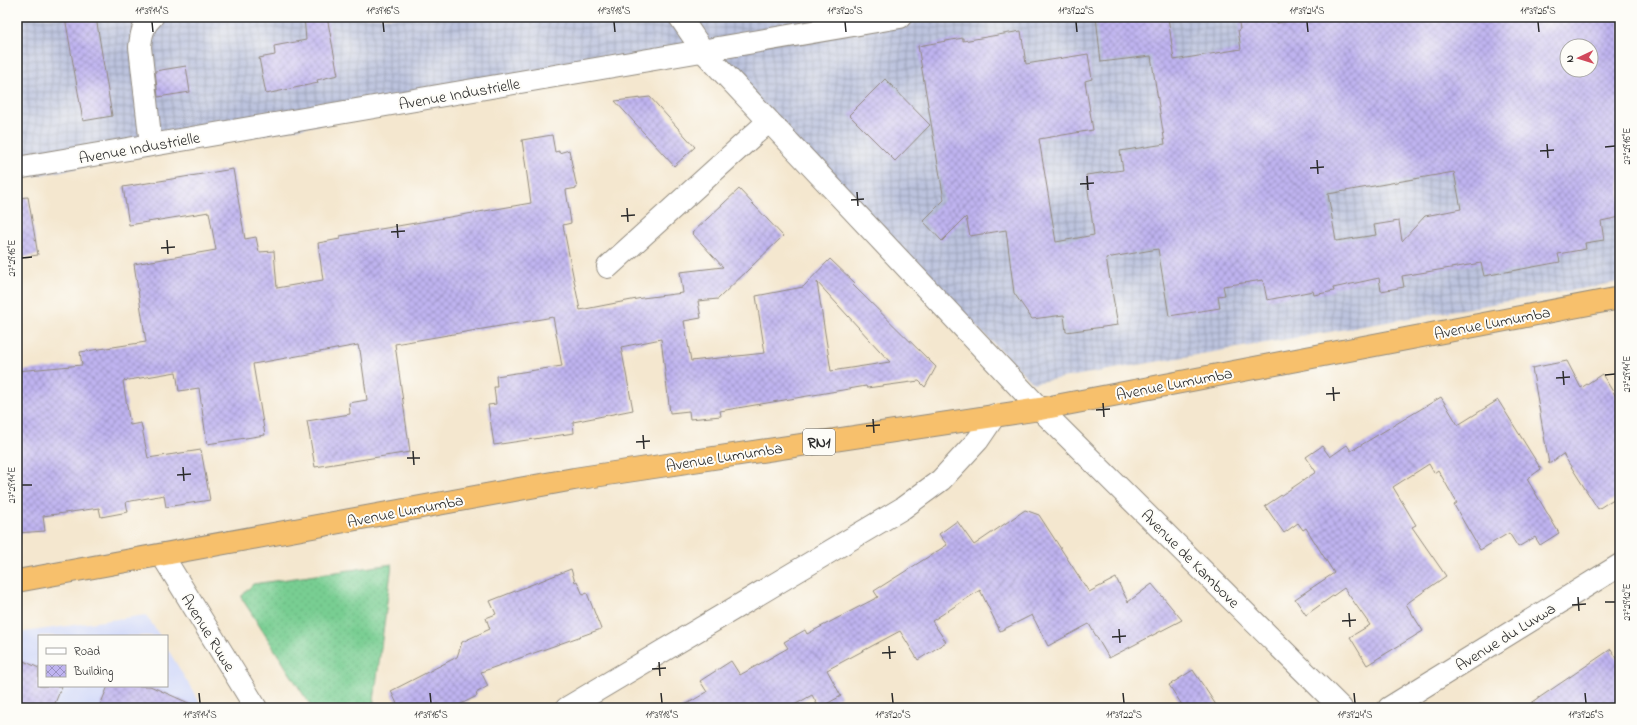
<svg xmlns="http://www.w3.org/2000/svg" width="1637" height="725" viewBox="0 0 1637 725" font-family="'Indie Flower',sans-serif">
	<defs>
		<pattern id="industrial-grid" width="8" height="8" patternUnits="userSpaceOnUse"><rect width="8" height="8" fill="#bcc3de"/><path d="M0 4h8M4 0v8" fill="none" stroke="#999fb4"/></pattern>
		<pattern id="grass-dots" width="8" height="8" patternUnits="userSpaceOnUse"><rect width="8" height="8" fill="#78ce92"/><path d="M2 2h.1M6 6h.1" fill="none" stroke="#68b17e" stroke-width="1.8" stroke-linecap="round"/></pattern>
		<pattern id="building-cross-hatch" width="8" height="8" patternUnits="userSpaceOnUse"><rect width="8" height="8" fill="#bfb4f0"/><path d="M0 0l8 8M0 8l8-8" fill="none" stroke="#9b93c3"/></pattern>
	</defs>
	<rect width="100%" height="100%" fill="#fdfcf7"/>
	<filter id="ink" filterUnits="userSpaceOnUse"><feTurbulence type="fractalNoise" baseFrequency=".025" numOctaves="2"/><feDisplacementMap in="SourceGraphic" scale="8" xChannelSelector="R" yChannelSelector="G"/><feConvolveMatrix kernelMatrix="1 2 1 2 8 2 1 2 1" color-interpolation-filters="sRGB"/></filter>
	<filter id="wash" filterUnits="userSpaceOnUse"><feTurbulence type="fractalNoise" baseFrequency=".012" numOctaves="4" result="noise"/><feDisplacementMap in="SourceGraphic" scale="16" xChannelSelector="R" yChannelSelector="G"/><feGaussianBlur stdDeviation="0.9" result="paint"/><feColorMatrix in="noise" values="0 0 0 0 0 0 0 0 0 0 0 0 0 0 0 0 0 1.4 0 .05"/><feComposite in="paint" operator="in"/></filter>
	<g filter="url(#wash)">
		<rect width="100%" height="100%" fill="#f4e7cf"/>
		<path fill="#d2d9f9" d="M146 615 160 636H39V686H167V648L203 708H17V633Z"/>
		<path fill="url(#industrial-grid)" fill-rule="evenodd" d="M17 17H1620V282L1033 383 704 56 17 179ZM1567 46H1591V70H1567Z"/>
		<path fill="url(#grass-dots)" stroke="#527c5e" d="M392 564 373 708H312L241 597 253 584Z"/>
		<g id="blocks">
			<path fill="url(#building-cross-hatch)" fill-rule="evenodd" d="M65 17H96L112 116 83 121Z
				M304 17H327L338 75 317 80 318 83 266 94 259 58 275 55 274 46 306 40Z
				M1096 17H1168L1174 60 1241 49 1238 30 1240 29 1238 17H1276L1277 23 1309 17H1620V217L1601 221 1604 240 1585 243 1586 249 1558 254 1560 262 1484 276 1481 263 1402 276 1404 287 1381 291 1379 278 1333 288 1334 291 1314 295 1313 291 1267 300 1263 280 1223 286 1225 295 1218 296 1220 308 1169 316 1158 249 1106 258 1118 325 1066 332 1064 315 1032 319 1014 293 1006 230 970 236 966 217 942 241 923 221 944 200 918 46 963 38V41L1021 31 1026 64 1088 54 1092 79 1085 81 1093 130 1039 139 1056 242 1094 235 1086 175 1123 170 1120 151 1165 144 1151 56 1101 62ZM1567 46H1591V70H1567ZM1454 172 1461 209 1425 216 1402 241 1399 221 1374 225 1376 235 1336 241 1328 194Z
				M186 66 190 92 158 97 155 71Z
				M885 79 930 125 895 161 849 115Z
				M650 97 695 147 674 166 615 101Z
				M552 135 555 152 559 151V153L569 150 577 188 566 190 571 223 563 225 580 310 642 298 683 293 680 272 723 267 692 233 739 189 783 236 718 299 698 301 701 318 684 321 691 361 765 353 756 296 803 287 830 259 855 283 853 285 936 367 925 387 919 381 867 388 866 386 720 411 721 416 690 419 689 411 670 413 661 339 621 347 633 410 573 422 574 433 494 445 488 405 496 404 494 387H497L496 376 562 366 553 317 395 344 410 452 315 467 307 421 350 414 349 403 367 400 360 350H359L358 345 253 364 265 435 207 444 199 388 179 391 176 372 123 381 130 425 141 423 148 458 201 450 210 500 166 507 164 495 126 502 128 512 101 517 99 508 43 516 45 531 17 533V371L82 365 80 352 146 342 134 264 216 250 209 212 129 225 123 187 233 169 245 239 256 237 259 252 274 251 277 288 323 280 318 243 340 239V236L531 203 522 140ZM817 282 890 362 831 371Z
				M28 197 38 255 17 258V198Z
				M1567 361 1581 388 1602 374 1620 403V495L1598 509 1563 454 1549 464 1532 368Z
				M1441 397 1458 425 1498 400 1541 469 1527 479 1559 533 1540 545 1535 537 1518 547 1509 533 1480 550 1454 505 1457 503 1438 470 1434 473 1429 464 1393 487 1416 525 1412 527 1446 576 1406 604 1423 631 1367 665 1350 637 1370 625 1344 588 1306 615 1295 599 1334 573 1306 528 1303 530 1298 523 1284 533 1265 506 1316 472 1306 457 1322 446 1330 457 1347 445 1351 451Z
				M1025 510 1039 515 1089 592 1116 578 1128 602 1152 584 1182 620 1109 658 1089 624 1048 646 1032 615 1000 631 980 590 932 621 946 642 918 660 900 631 827 670 841 696 819 708 812 695 789 708H680L707 692 700 681 731 661 740 675 788 648 784 642 805 630 807 634 878 597 874 591 947 545 939 534 957 521 974 545Z
				M571 569 575 582 577 581 583 595 587 593 601 629 481 672 488 686 476 693 477 696 453 708H399L391 691 457 657 462 642 490 629 486 618 496 614 490 601Z
				M1611 649 1620 663V708H1524Z
				M17 658 39 668V686H62L53 708H17Z
				M1193 670 1218 708H1184L1169 685Z
				M108 686H150L200 708H99Z"/>
		</g>
	</g>
	<g filter="url(#ink)">
		<use href="#blocks" fill-opacity="0" stroke="#90897d" stroke-width="1"/>
		<g fill="none" stroke-linecap="round" stroke-linejoin="round">
			<g stroke="#90897d" stroke-width="24">
				<path id="minor" d="M680 17 703 51 1040 409 1341 708
					M151 145 140 47C141 35 143 25 152 17
					M17 168 900 17
					M608 267 769 121
					M162 555 256 708
					M567 708 903 508 941 480 978 440 995 415
					M1389 708 1620 565"/>
			</g>
			<g stroke="#90897d" stroke-width="24">
				<path id="highway" d="M17 581 574 479 1040 409 1620 298"/>
			</g>
			<use href="#minor" stroke="#fff" stroke-width="22"/>
			<use href="#highway" stroke="#f7c06c" stroke-width="22"/>
		</g>
	</g>
	<path fill="none" stroke="#2b2b2b" stroke-width="1.5" d="M152 22 153 32M383 22 384 32M614 22 615 32M845 22 846 32M1076 22 1077 32M1307 22 1308 32M1538 22 1539 32M1547 144 1548 158M1605 147 1615 146M1540 151 1554 150M1317 160 1318 174M1310 168 1324 167M1087 176 1088 190M1080 184 1094 183M857 192 858 206M851 200 864 199M627 208 628 222M621 216 635 215M397 224 398 238M391 232 405 231M167 240 168 254M161 248 175 247M22 258 32 257M1563 371 1564 385M1605 375 1615 374M1556 378 1570 377M1333 387 1334 401M1326 394 1340 393M1103 403 1104 417M1096 410 1110 409M873 419 874 433M866 426 880 425M643 435 644 449M636 442 650 441M413 451 414 465M407 458H420M183 467 184 481M177 475 191 474M22 485H32M1578 597 1579 611M1605 602H1615M1572 605 1586 604M1349 613 1350 627M1342 621 1356 620M1119 629 1120 643M1112 637 1126 636M889 646 890 659M882 653 896 652M659 662 660 676M652 669 666 668M199 693 200 703M430 693 431 703M661 693 662 703M892 693 893 703M1123 693 1124 703M1354 693 1355 703M1585 693 1586 703"/>
	<g text-anchor="middle" stroke-width="4" stroke-linejoin="round" paint-order="stroke">
		<rect fill="#fdfcf7" stroke="#6a6a68" stroke-width="1" x="803" y="429" width="32" height="26" rx="3"/>
		<g font-size="15" font-weight="bold" fill="#2b2b2b">
			<text x="819" y="447">RN1</text>
		</g>
		<g font-size="16" fill="#2b2b2b" stroke="#fdfcf7">
			<text transform="translate(459 93) rotate(-10)" y="6">Avenue Industrielle</text>
			<text transform="translate(139 147) rotate(-10)" y="6">Avenue Industrielle</text>
			<text transform="translate(1492 322) rotate(-11)" y="6">Avenue Lumumba</text>
			<text transform="translate(1174 383) rotate(-11)" y="6">Avenue Lumumba</text>
			<text transform="translate(724 456) rotate(-9)" y="6">Avenue Lumumba</text>
			<text transform="translate(405 510) rotate(-11)" y="6">Avenue Lumumba</text>
			<text transform="translate(1191 558) rotate(45)" y="6">Avenue de Kambove</text>
			<text transform="translate(209 632) rotate(58)" y="6">Avenue Ruwe</text>
			<text transform="translate(1505 636) rotate(-32)" y="6">Avenue du Luvwa</text>
		</g>
	</g>
	<rect width="1637" height="725" fill="none" stroke="#fdfcf7" stroke-width="44"/>
	<rect x="38" y="635" width="130" height="52" fill="#fdfcf7" stroke="#a9a8a5"/>
	<rect x="46" y="648" width="20" height="6" fill="#ffffff" stroke="#a9a8a5"/>
	<text x="74" y="655" font-size="12" fill="#2b2b2b">Road</text>
	<rect x="46" y="665" width="20" height="12" fill="url(#building-cross-hatch)" stroke="#a9a8a5"/>
	<text x="74" y="675" font-size="12" fill="#2b2b2b">Building</text>
	<g transform="translate(1579 58) rotate(266)"><circle r="19" fill="#fdfcf7" stroke="#a9a8a5"/>
	<path d="M0-3L7 15L0 10L-7 15Z" fill="#d1495b"/>
	<text y="-6" font-size="11" font-weight="bold" text-anchor="middle" fill="#2b2b2b">N</text>
	</g>
	<rect x="22" y="22" width="1593" height="681" fill="none" stroke="#2b2b2b" stroke-width="1.5"/>
	<g font-size="10" text-anchor="middle" fill="#2b2b2b">
		<text x="152" y="14">11°39'14"S</text>
		<text x="383" y="14">11°39'16"S</text>
		<text x="614" y="14">11°39'18"S</text>
		<text x="845" y="14">11°39'20"S</text>
		<text x="1076" y="14">11°39'22"S</text>
		<text x="1307" y="14">11°39'24"S</text>
		<text x="1538" y="14">11°39'26"S</text>
		<text transform="translate(1626 146) rotate(-90)" y="4">27°29'16"E</text>
		<text transform="translate(11 258) rotate(-90)" y="4">27°29'16"E</text>
		<text transform="translate(1626 374) rotate(-90)" y="4">27°29'14"E</text>
		<text transform="translate(11 485) rotate(-90)" y="4">27°29'14"E</text>
		<text transform="translate(1626 602) rotate(-90)" y="4">27°29'12"E</text>
		<text x="200" y="718">11°39'14"S</text>
		<text x="431" y="718">11°39'16"S</text>
		<text x="662" y="718">11°39'18"S</text>
		<text x="893" y="718">11°39'20"S</text>
		<text x="1124" y="718">11°39'22"S</text>
		<text x="1355" y="718">11°39'24"S</text>
		<text x="1586" y="718">11°39'26"S</text>
	</g>
</svg>
